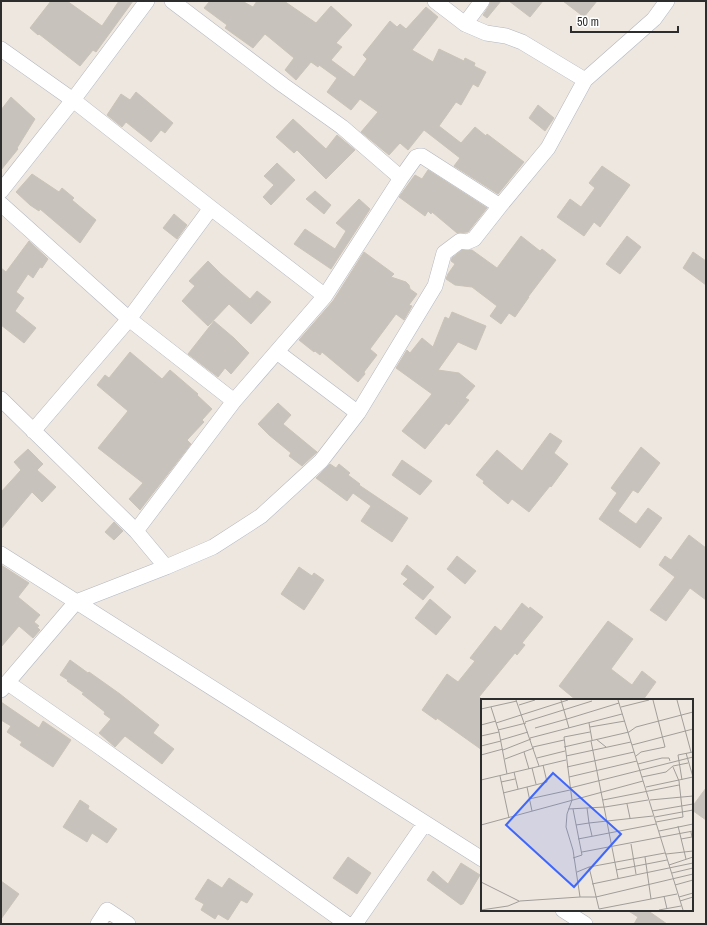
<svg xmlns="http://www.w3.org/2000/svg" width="707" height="925" viewBox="0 0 707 925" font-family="'Archivo Narrow',sans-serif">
	<rect width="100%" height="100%" fill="#eee7df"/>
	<path fill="#c7c2bb" stroke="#cac3b9" d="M51 1H67L102 26 119 1H133L96 52 93 50 80 66 39 34 38 35 30 28Z
		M210 1H242L253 7 257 1H284L316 23 331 6 352 25 336 43 342 47 331 60 354 77 367 59 363 55 390 21 397 27 400 24 406 29 426 7 438 17 412 50 433 62 439 49 464 61 465 58 475 63 474 66 486 72 478 87 473 84 461 105 456 102 439 126 461 143 475 127 486 136 487 134 524 162 498 194 454 166 460 158 424 130 408 150 400 143 389 155 361 132 378 112 360 99 351 110 327 92 337 78 319 65 318 67 311 62 296 80 285 70 294 58 265 34 253 48 225 28 227 25 204 8Z
		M491 1H501L487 18 483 15 489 6Z
		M509 1H543L530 17Z
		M563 1H597L584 17Z
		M136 92 173 123 165 133 161 130 151 142 126 122 122 127 107 115 121 94 130 100Z
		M11 97 35 119 17 148 18 149 1 170V110Z
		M538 105 554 118 545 131 529 118Z
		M293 119 326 149 337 135 355 150 326 179 297 150 294 153 276 137Z
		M277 163 295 180 271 205 263 197 274 185 264 176Z
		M602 166 630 185 600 227 594 222 584 236 557 217 570 199 581 207 595 188 589 183Z
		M428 170 487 208 468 232 457 233 432 212 431 214 428 211 425 216 399 197 415 175 422 179Z
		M32 174 59 192 62 188 74 198 72 200 96 220 80 243 40 209 39 211 30 205 16 192Z
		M315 191 331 205 324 214 306 199Z
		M359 199 370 209 331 269 294 244 305 229 335 249 346 231 336 223Z
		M174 214 187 225 177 239 163 228Z
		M521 236 540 251 542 249 556 260 528 297H529L515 317 509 313 501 324 490 316 497 306 472 287 455 285 446 279 448 274 455 264 451 261 452 258 462 250H472L497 268Z
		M627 236 641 247 620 274 606 264Z
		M29 241 48 259 42 268 40 267 33 278 28 274 16 292 24 298 15 311 36 328 24 343 1 325V268L6 272Z
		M364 252 394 274 391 277 406 282 409 285 410 289 417 294 409 305 412 306 404 320 396 314 370 349 377 355 364 372 365 374 358 382 322 352 320 355 315 351 314 352 299 340 333 301Z
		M693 252 706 261V285L683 268Z
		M208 261 221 274 250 299 257 291 271 302 251 324 229 304 208 326 182 301 195 286 189 281Z
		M452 312 486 326 476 350 458 342 438 370 459 373 475 386 465 398 469 400 449 425 446 423 425 449 402 431 432 394 396 368 407 350 410 353 422 338 433 347 445 317 449 319Z
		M214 321 234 338 249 353 231 374 225 368 218 377 188 354Z
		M130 352 162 379 170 370 198 394 197 395 212 409 202 420 204 422 187 440 191 444 140 510 129 499 143 483 98 448 128 411 97 385 105 375 109 378Z
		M278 403 291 415 283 424 317 452 302 466 289 456 291 453 269 435 258 424Z
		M550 433 562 441 554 453 568 464 551 487 550 486 529 512 512 499 508 504 483 483 484 481 476 475 497 450 522 471Z
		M641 447 660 463 638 493 633 490 618 511 636 524 648 508 662 518 640 548 599 519 617 493 611 488Z
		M28 449 43 464 37 470 56 487 42 502 32 492 1 529V492L21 470 14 462Z
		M402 460 432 481 420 495 392 475Z
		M330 464 336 468 339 464 350 473 348 475 360 484 359 485 408 518 392 542 361 521 371 506 353 493 347 501 316 478Z
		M114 522 123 531 114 540 105 532Z
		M689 535 706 548V600L690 588 666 621 650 610 675 577 659 565 665 556 671 560Z
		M457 556 476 571 465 584 447 569Z
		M1 565 29 583 18 597 40 615 34 622 39 626 37 627 40 630 33 638 19 626 1 647Z
		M407 565 434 587 423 600 403 584 408 579 401 574Z
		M299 567 312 576 314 573 324 580 304 610 281 594Z
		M430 599 451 617 436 635 415 618Z
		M522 603 529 609 530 607 543 617 522 643 525 645 517 655 515 653 479 697 482 699V750L437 718 436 720 422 710 447 674 458 682 475 661 470 658 495 626 501 631Z
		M608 621 633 639 611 669 632 685 642 671 656 682 643 700H576L559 686Z
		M70 660 88 673 89 672 120 694 159 725 153 733 174 749 162 764 125 736 115 747 99 733 111 719 104 714 105 712 82 694 84 693 67 681 68 680 60 675Z
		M1 702 39 728 43 721 71 740 53 767 20 745 22 742 7 732 11 726 1 720Z
		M706 788V820L692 810V807Z
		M80 800 89 806 88 809 117 829 107 843 92 833 87 842 63 827Z
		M348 857 371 873 357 894 333 878Z
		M461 863 480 875 463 904H462L461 905 427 880 433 871 448 884Z
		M229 878 253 894 247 903 241 900 228 920 218 914 215 919 201 910 204 904 195 899 208 879 222 888Z
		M1 881 19 894 1 919Z
		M627 910H647L667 924H634L638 917Z"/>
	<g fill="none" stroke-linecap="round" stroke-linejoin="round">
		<g stroke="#b3b6c0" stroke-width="16">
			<path id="street" d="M172 1 283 85 342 127 401 178
				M435 1 465 24 486 33 506 36 522 42 585 80
				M465 24 482 1
				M1 49 73 100 211 208 325 296
				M1 191 73 100 147 1
				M1 204 129 319 33 431
				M211 208 129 319 234 401
				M277 352 358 413
				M1 399 136 531 166 567
				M136 531 234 401 325 296 401 178 416 157 419 156H422L500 206
				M1 554 482 859
				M8 683 97 745 347 924
				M1 690 76 602 166 567 213 547 261 516 321 461 358 413 435 286 444 253 460 241 467 242 474 239 500 206 548 148 585 80 654 19 667 1
				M563 910 585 924
				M98 924 107 910 128 924
				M355 924 425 823"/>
		</g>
		<use href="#street" stroke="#fff" stroke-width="15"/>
	</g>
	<g transform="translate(481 699)">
		<rect width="212" height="212" fill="#eee7df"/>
		<path fill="none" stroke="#a19d98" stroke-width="1" d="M35 1 58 67M80 1 88 29M137 1 202 211M196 1 210 53M38 6 54 1M10 8 18 33 26 75M140 8 168 1M0 10 36 2M86 20 138 4M44 23 111 2M15 24 87 1M108 24 111 41M0 26 15 22M109 28 144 22M54 29 86 20M17 31 45 24M109 33 83 38 91 101 86 115 85 128 92 151 99 198H115M0 37 18 33M49 39 141 15M115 40 125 48M20 41 47 33M110 42 137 179M151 46 212 30M0 47 20 42M52 48 83 41M83 48 148 33 155 28 212 13M22 51 50 40M43 53 48 70M0 56 22 50M85 57 150 43M155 57 160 53 184 48 172 1M56 59 84 52M24 60 53 49M157 65 181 59H188L189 62M86 68 153 53M192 68 198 82M51 69 55 85M33 73 37 90M19 77 28 119M88 78 156 62M161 78 185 73 192 67 207 64M0 81 85 61M201 81 197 56 212 53M20 83 34 80M46 88 51 112M165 88 212 78 205 54M89 89 212 58M22 94 66 83 62 66M48 100 89 91M122 101 198 86M169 101 212 97M146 105 149 119M106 109 108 124 172 117M87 110 124 108 167 101M171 112 212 105M174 118 212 111M175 123 202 118 198 82M0 126 162 82M95 126 108 124 111 137M197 127 205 160M178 132 212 125M97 140 175 125M200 140 211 138 210 133M150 145 155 175M101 153 212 132M185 155 212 152M164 158 170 200M92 159 101 156 92 110M188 166 212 158M108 168 118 210M135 171 186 161M96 173 108 168 184 154M191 174 212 169M0 183 38 202M111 185 212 164M194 186 212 181M183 197 186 210M115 198 212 175M198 198 212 194M199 202 212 198M118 210 196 195M0 211 27 207 39 202 99 198M178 211 200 207"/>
		<path fill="#3f67fb" fill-opacity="0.15" stroke="#3f67fb" stroke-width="2" d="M72 74 140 135 93 188 25 126Z"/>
		<rect width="212" height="212" fill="none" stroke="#2d2d2d" stroke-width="2"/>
	</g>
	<rect width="707" height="925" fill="none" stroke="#2d2d2d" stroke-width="4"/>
	<path d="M571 26v6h107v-6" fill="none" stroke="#2d2d2d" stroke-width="2"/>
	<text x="577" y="26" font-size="12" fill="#2d2d2d" stroke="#ffffff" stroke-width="3" paint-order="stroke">50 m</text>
</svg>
